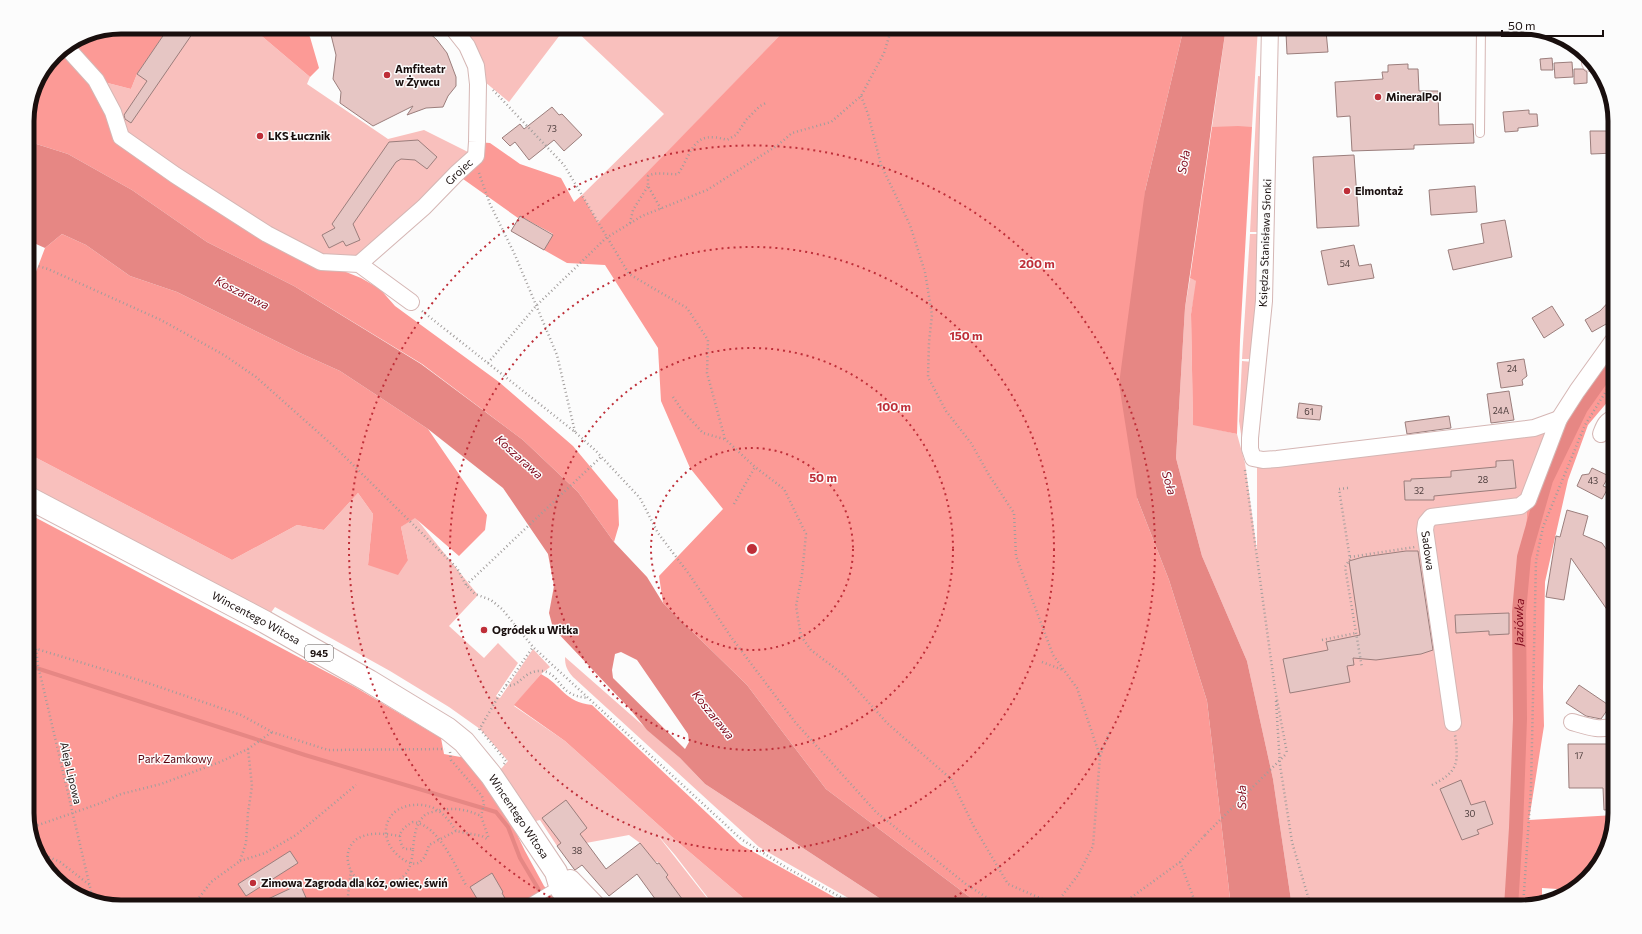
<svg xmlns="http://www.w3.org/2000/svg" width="1642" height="934" viewBox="0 0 1642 934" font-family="Commissioner,sans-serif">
	<rect width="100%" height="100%" fill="#fcfcfc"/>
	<path fill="#f9c0bd" d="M169 27H251L310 77 307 84 388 139 424 130 476 156 359 264 321 262 121 137 96 80 131 89 137 74Z
		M452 27H566L509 102 485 82Z
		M572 27H788L598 224 582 195 664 114Z
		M1226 27H1258L1252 127H1212Z
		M1258 76 1265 77 1262 232H1250Z
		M1250 234H1262L1254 359H1242Z
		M1190 278 1197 281 1191 314 1193 424 1237 434 1245 463 1257 551V464L1559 419 1528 500 1519 612 1520 719 1516 828 1511 907H1292L1273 779 1247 661 1202 556 1176 458 1185 308Z
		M1242 361 1253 362 1243 447 1239 421Z
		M27 453 232 560 297 525 324 530 358 493 373 514 368 565 408 560 401 527 415 517 478 595 449 626 484 658 498 643 518 663 496 696 500 698 533 649 550 667 541 674 514 706 565 741 672 837 754 907H715L675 855 656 833 714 907H688L666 877 668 875 659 863 654 861 640 843 629 835 586 843 557 846 540 820 536 821 500 770 508 761 480 729 449 707 390 671 275 607 270 614 27 487Z
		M565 657 680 758 705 784 893 907H864L759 847 573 677C567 670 565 666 565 657Z"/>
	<path fill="#fc9a96" d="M121 27H169L137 74 131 89 96 80 121 137 321 262 361 278 380 289 395 306 499 382 573 446 618 500 619 525 614 542 578 492 523 440 422 364 294 286 207 242 132 190 68 154 27 141V115L34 85 55 54 85 34Z
		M251 27H303L310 37 319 68 310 77Z
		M788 27H1184L1145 191 1137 498 1169 580 1207 701 1231 907H983L826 789 747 685 663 603 659 576 723 509 690 468 661 401 658 348 605 265 567 263 544 250 553 234 520 216 518 218 456 174 477 142 490 143 520 164 561 178 574 202 582 195 598 223Z
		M1238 126 1252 127 1240 340 1237 434 1193 425 1191 314 1196 281 1190 278 1212 127Z
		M62 234 86 245 130 276 177 292 300 353 340 371 428 429 487 515 485 530 459 556 415 518 401 527 408 560 398 575 368 565 373 514 358 493 324 530 297 525 232 560 27 453V292L34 277 45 248Z
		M1615 338V393L1588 425 1568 480 1545 582 1543 687 1544 726 1529 820 1615 815 1603 860 1573 890 1542 888V901L1522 907H1511L1516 828 1520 719 1519 612 1528 500 1559 419Z
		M27 513 355 687 441 738 444 754 466 758 509 818 525 851 544 886 564 907H121L74 895 43 865 27 819Z
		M541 674C562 685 564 702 592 705L741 845 852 907H754L672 837 565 741 514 705Z"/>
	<path fill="#e68784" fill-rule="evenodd" d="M1184 27H1226L1185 308 1176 458 1202 556 1247 661 1273 779 1292 907H1231L1207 701 1169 580 1137 498 1119 384 1145 191Z
		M27 141 68 154 132 190 207 242 294 286 421 364 523 440 578 492 614 542 647 577 663 603 747 685 826 789 983 907H893L705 784 680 758 647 730 629 708 553 628 549 613 554 586 548 554 503 488 428 429 340 371 300 353 177 292 130 276 86 245 62 234 45 248 27 240ZM621 652 637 660 688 734 689 742 685 749 613 678 612 670 615 654Z"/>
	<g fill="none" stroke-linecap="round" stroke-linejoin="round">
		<path stroke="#e68784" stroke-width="4" d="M27 665 305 755 496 812 508 827 520 858 549 907"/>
		<path stroke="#e68784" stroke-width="14" id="s1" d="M1511 907 1516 828 1520 719 1519 612 1524 557 1546 480 1581 408 1615 360"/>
	</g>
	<path fill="#e6c6c4" stroke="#9b7e7c" d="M169 27H197L131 123 125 119 124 115 147 81 137 74Z
		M333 27H423L437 40 447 53 456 77V86L448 96 443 107 426 108 407 115 413 106 373 126 340 103 341 92 333 79 336 55 330 31Z
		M1326 31 1328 52 1287 54 1286 33Z
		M1552 58 1553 70H1541L1540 59Z
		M1572 62 1573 77 1555 78 1554 63Z
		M1408 64V69H1418L1419 91H1438L1439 125 1473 124 1474 143 1414 145V149L1352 151 1350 116 1337 117 1335 82 1383 79 1382 72H1388V65Z
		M1574 69H1583L1587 72V83L1574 84Z
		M552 107 559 115 562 114 582 135 564 151 554 140 529 160 515 142 510 146 502 138 520 124 524 129Z
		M1529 110V114H1537L1538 126 1518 128V131L1505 132 1503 112Z
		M1590 131H1615V153L1591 154Z
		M418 140 437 157 427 169 415 160 401 159 396 162 353 224 360 240 346 246 343 241 329 248 322 235 335 228 332 224 389 142Z
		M1354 155 1359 226 1317 228 1313 157Z
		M1475 186 1477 212 1431 215 1429 190Z
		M520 216 553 235 544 250 511 231Z
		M1505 220 1512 257 1453 270 1448 250 1484 243 1481 224Z
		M1354 245 1359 266 1371 264 1374 278 1328 285 1321 251Z
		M1615 295V319L1592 332 1585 320 1600 311Z
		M1552 306 1564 325 1544 338 1532 318Z
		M1524 359 1527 376 1522 380 1523 385 1501 388 1497 363Z
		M1509 391 1514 420 1491 423 1487 394Z
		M1299 403 1322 406 1320 420 1297 418Z
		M1449 416 1451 428 1407 434 1405 422Z
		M1513 460 1516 488 1434 496V500H1405L1404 481H1411V479L1451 477V471L1496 467V461Z
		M1592 468 1609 476 1603 486 1608 488 1602 499 1577 486 1582 475 1589 474Z
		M1567 510 1588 516 1583 535 1602 543 1615 562V621L1571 558 1564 600 1546 597 1556 536 1560 537Z
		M1406 551H1418L1433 650 1421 654 1376 660 1353 658 1354 665 1347 666 1350 682 1290 693 1283 659 1328 650 1326 642 1360 635 1349 561 1363 557Z
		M1509 613V634L1489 635V631L1456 633 1455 615Z
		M1579 685 1610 706 1601 719 1586 716 1566 703Z
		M1568 744H1609V781H1615V809L1604 810 1603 788H1569Z
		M1461 780 1471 805 1485 801 1493 824 1477 830 1479 834 1462 840 1440 789Z
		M566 800 587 828 580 834 606 869 640 843 657 864 659 863 668 875 666 877 688 907H661L637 874 609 896 582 865 575 870 574 869 557 846 561 843 542 818Z
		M290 851 298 863 246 896 238 884Z
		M492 873 503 892 502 893 510 907H482L470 887Z
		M300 884 310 907H251Z"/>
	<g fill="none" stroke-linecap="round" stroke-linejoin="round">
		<g stroke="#d5b6b4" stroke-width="10">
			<path id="lane" d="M1480 133 1481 27
				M527 904 559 885"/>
		</g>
		<g stroke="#d5b6b4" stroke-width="18">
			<g id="street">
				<path id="s2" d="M1270 27 1264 301 1250 438V449L1253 458 1263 460 1277 459 1534 428 1559 419 1528 500 1520 506 1431 517 1426 523 1425 530 1453 723"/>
				<path d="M64 48 68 49 96 80 113 112 121 137 175 175 267 234 321 262 359 264 411 302"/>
				<path d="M1590 63V62"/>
				<path id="s3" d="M359 264 424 207 456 174 476 156 477 142 478 84 476 66 467 46 452 27"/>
				<path d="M1559 419 1577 391 1615 338"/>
				<path d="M1601 434C1604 426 1606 420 1615 418"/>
				<path d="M1572 722C1586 726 1601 732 1615 725"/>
			</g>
		</g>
		<g stroke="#d5b6b4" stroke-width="24">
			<g id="primary">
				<path id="s4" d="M27 497 265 622 369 681 448 729 464 742 491 775 556 872 561 889 577 907"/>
				<path d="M570 881 595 907"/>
			</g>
		</g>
		<path stroke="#a19d9c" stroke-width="2.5" stroke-dasharray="1 3" stroke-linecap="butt" d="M493 90 564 165 629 274 687 308 708 340 707 373 725 439 755 467 784 489 806 534 802 575 796 606 801 636 811 650 844 675 887 723 951 779 973 825 1008 884 1058 906
			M861 96 868 114 881 165 910 225 925 272 932 315 929 342 928 377 946 411 971 443 989 475 1014 513 1016 556 1053 655 1077 688 1100 756 1093 846 1078 875 1062 896 1058 907
			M479 173 490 204 515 255 557 355 575 432
			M661 209 648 186V176C657 171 668 175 678 174 693 152 692 129 727 140L736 135 747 119 760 106 766 103
			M630 223 633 210 648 186
			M27 263 48 269 161 320 224 355 256 377 338 450 457 568 466 585 475 594 491 600 502 609 533 647 741 839 787 868 859 907
			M422 311 575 432 596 451 640 498 658 533 689 574 731 637 795 722 876 812 967 885 1002 907
			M488 363 536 306 606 238 642 216 707 190 778 145 792 133 831 122 861 96 884 53 892 27
			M673 397 682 410 703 433 724 439
			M1245 470 1275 689 1287 753
			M1348 488 1339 489 1350 559 1345 567 1362 668
			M734 504 755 467
			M1350 557 1415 547
			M466 585 601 457
			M1322 640 1356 633
			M27 646 142 681 241 715 272 732 328 750 445 749
			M36 649 38 665 93 900
			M1042 662 1063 670
			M506 685C519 689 523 670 541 671 554 671 559 685 567 691 574 696 580 697 588 698
			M1276 701 1280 765 1292 842 1311 907
			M480 729 506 761 504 764
			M479 730 498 697 533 647
			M450 752 451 760 482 796 484 804 481 816
			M1100 756 1110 731
			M1432 785C1458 772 1459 763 1455 735
			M30 828 101 803 121 794 161 784 220 762 248 749 272 732
			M456 831 429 845C427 851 425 860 418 863 414 865 407 862 404 860 373 840 384 802 421 805 438 806 447 817 456 831L482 836 489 840
			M400 836C386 834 370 831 357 839 337 853 352 886 374 887 382 887 388 884 395 882 409 876 412 863 413 849H404C396 836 400 829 413 822 439 825 455 866 467 887
			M413 849C414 839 415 825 423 817 426 813 432 812 436 811 453 807 466 809 481 816L489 839
			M38 852 60 862 91 886
			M240 861 265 853 296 835 356 785
			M1180 862 1197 907
			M192 907 211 882 240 861 246 843 248 813 252 786 248 749
			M351 907 348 896 351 870
			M1118 907 1180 862 1205 835
			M1523 907 1531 788 1536 561 1543 527 1585 425 1610 385 1615 380"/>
		<use href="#lane" stroke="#fff" stroke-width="8"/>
		<use href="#street" stroke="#fff" stroke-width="16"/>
		<use href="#primary" stroke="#fff" stroke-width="22"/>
		<path stroke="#a19d9c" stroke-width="2.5" stroke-dasharray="1 3" stroke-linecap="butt" d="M1205 835 1287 753"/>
	</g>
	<g fill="none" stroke="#be2e38" stroke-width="2" stroke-dasharray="2 4">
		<circle cx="752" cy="549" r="101"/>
		<circle cx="752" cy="549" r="201"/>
		<circle cx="752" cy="549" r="302"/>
		<path d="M566 906A403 403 0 1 1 938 906"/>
	</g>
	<g fill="#be2e38" stroke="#fcfcfc" stroke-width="1.5">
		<circle cx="387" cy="75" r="4"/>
		<circle cx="1378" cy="97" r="4"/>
		<circle cx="260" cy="136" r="4"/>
		<circle cx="1347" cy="191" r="4"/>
		<circle cx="484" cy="630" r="4"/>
		<circle cx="253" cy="883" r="4"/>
	</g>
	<g text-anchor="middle" stroke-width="3" stroke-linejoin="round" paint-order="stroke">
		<g font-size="9" fill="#4c3d3c">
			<text x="552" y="132">73</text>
			<text x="1345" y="267">54</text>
			<text x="1512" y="372">24</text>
			<text x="1501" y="414">24A</text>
			<text x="1309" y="415">61</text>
			<text x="1483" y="483">28</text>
			<text x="1593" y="484">43</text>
			<text x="1419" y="494">32</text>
			<text x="1579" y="759">17</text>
			<text x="1470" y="817">30</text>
			<text x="577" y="854">38</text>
		</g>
		<rect fill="#fcfcfc" stroke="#5d5655" stroke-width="1" x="305" y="645" width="28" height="16" rx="3"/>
		<g font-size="10" font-weight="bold" fill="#190f0e">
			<text x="319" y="657">945</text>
		</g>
		<g font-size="11" font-weight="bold" fill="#190f0e" stroke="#fcfcfc" text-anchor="start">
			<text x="395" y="73">Amfiteatr<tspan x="395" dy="13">w Żywcu</tspan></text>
			<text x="1386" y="101">MineralPol</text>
			<text x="268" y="140">LKS Łucznik</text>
			<text x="1355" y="195">Elmontaż</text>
			<text x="492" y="634">Ogródek u Witka</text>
			<text x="261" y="887">Zimowa Zagroda dla kóz, owiec, świń</text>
		</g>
		<g font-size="11" fill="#190f0e" stroke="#fcfcfc">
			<text dy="4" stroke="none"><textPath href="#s3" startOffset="136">Grojec</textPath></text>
			<text transform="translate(1265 243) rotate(-88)" y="4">Księdza Stanisława Słonki</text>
			<text dy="4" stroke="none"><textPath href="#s2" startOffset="964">Sadowa</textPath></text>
			<text dy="4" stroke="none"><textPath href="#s4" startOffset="259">Wincentego Witosa</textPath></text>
			<text transform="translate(71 773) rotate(77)" y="4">Aleja Lipowa</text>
			<text dy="4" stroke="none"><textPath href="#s4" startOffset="594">Wincentego Witosa</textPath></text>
		</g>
		<g font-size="11" fill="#58000c" stroke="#fcfcfc">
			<text x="175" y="763">Park Zamkowy</text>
		</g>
		<g font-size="12" font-style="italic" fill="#7e0619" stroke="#fcfcfc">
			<text transform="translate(1184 162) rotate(-80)" y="4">Soła</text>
			<text transform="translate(242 293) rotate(27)" y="4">Koszarawa</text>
			<text transform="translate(519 457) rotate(42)" y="4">Koszarawa</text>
			<text transform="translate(1169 483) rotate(74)" y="4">Soła</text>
			<text dy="4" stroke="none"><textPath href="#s1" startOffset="285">Jaziówka</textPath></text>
			<text transform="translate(713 715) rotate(51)" y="4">Koszarawa</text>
			<text transform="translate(1242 797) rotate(-91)" y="4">Soła</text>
		</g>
	</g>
	<path d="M0 0H1642V934H0ZM121 34H1521A87 87 0 0 1 1608 121V813A87 87 0 0 1 1521 900H121A87 87 0 0 1 34 813V121A87 87 0 0 1 121 34Z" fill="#fcfcfc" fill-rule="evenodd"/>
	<path fill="none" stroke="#190f0e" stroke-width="5" d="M121 34H1521A87 87 0 0 1 1608 121V813A87 87 0 0 1 1521 900H121A87 87 0 0 1 34 813V121A87 87 0 0 1 121 34Z"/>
	<circle cx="752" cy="549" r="6" fill="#be2e38" stroke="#fcfcfc" stroke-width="2"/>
	<g font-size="12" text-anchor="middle" font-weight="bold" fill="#be2e38" stroke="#fcfcfc" stroke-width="3" stroke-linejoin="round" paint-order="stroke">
		<text x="1037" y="268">200 m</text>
		<text x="966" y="340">150 m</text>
		<text x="894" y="411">100 m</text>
		<text x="823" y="482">50 m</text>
	</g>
	<path d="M1502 30v6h101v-6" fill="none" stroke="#190f0e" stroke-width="2"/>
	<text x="1508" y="30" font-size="12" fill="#190f0e" stroke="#fcfcfc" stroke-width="3" paint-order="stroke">50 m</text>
</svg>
